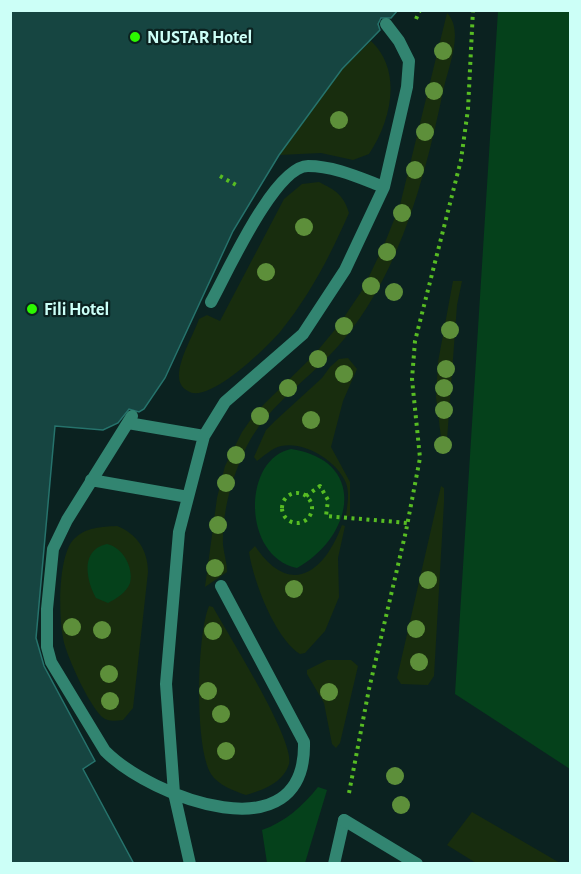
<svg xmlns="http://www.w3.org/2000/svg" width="581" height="874" viewBox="0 0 581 874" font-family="'Alegreya Sans',sans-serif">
	<rect width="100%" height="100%" fill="#0b2220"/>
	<path fill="#182d0e" d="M447 13C464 30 449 66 444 87 426 173 402 268 345 338 313 378 265 405 244 452 231 481 222 513 223 545 224 554 227 563 227 572L205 587 217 498 225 466 242 432 256 412 314 355 338 326 363 289 384 245 400 205Z
		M371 41C403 71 391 121 369 154L353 160 321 153 279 155 342 69Z
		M319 182C335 190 344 195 349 213 330 256 310 295 280 332 266 348 208 405 188 391 182 388 179 383 179 376 179 358 193 336 199 319L207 315 220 321 284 199 302 184Z
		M453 281H462L457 305 446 453 443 454 436 397 438 362Z
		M348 358 357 369 343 401 331 447 350 482V516H346C347 505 350 494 346 483 337 461 305 441 281 446 272 448 264 456 257 461L254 457 266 430 275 421 322 378 330 367 339 359Z
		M441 486 444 488V502L434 676 428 685 401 684 397 678Z
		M342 525 345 526 338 558 339 597 325 631 305 653 300 654C275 639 253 580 249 552L255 546C290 598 324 573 342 525Z
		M117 526C137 534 148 550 148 572L133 708 123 720C115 721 107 722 101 716 88 702 71 665 65 646 58 624 57 556 74 539 86 527 101 527 117 526Z
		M209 606 213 607C227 633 295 740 289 764 283 783 263 790 246 795 234 791 218 785 211 774 194 747 197 634 209 606Z
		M327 660H351L358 666 340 743 336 748 332 744 324 703 307 674V670Z
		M472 812 560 863H476L447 845Z"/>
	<path fill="#05411b" d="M498 11H570V769L455 694Z
		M291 449C369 461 353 537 297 568 242 557 242 459 291 449Z
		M107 544C122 547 134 567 130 583 127 592 116 599 108 603L96 598C86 580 80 550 107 544Z
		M318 787 327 790 305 863H267L262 830C285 822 303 806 318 787Z"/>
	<path fill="#164541" stroke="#26736c" stroke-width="1.5" d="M10 10H398L391 18H381L378 24 380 30 342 69 279 155 233 231 165 378 144 409 139 412 129 409 118 423 103 430 55 426 36 638 44 666 95 761 83 769 134 864H10Z"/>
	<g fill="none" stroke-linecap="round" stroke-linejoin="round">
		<path stroke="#57bc23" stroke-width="4" stroke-dasharray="3 4.5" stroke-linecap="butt" d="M416 19 420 10
			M220 176 236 185
			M282 508a15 15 0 1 1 30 0a15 15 0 1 1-30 0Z
			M306 496 320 486 328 500 326 516 408 523
			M349 793 369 689 406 531 420 458 412 379 415 341 461 160 468 109 473 10"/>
		<path stroke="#328571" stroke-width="12" d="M211 302C227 273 275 166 308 166 334 166 360 178 384 187
			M132 416 67 520 53 549 47 609V647L51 662 105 751C152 798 307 857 304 742L221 586
			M128 423 204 436
			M91 480 188 497
			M190 864 174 793 166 684 179 532 204 436 225 402 303 334 345 270 384 187 407 87 409 61 399 41 386 24
			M334 864 344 820"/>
		<path stroke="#328571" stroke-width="12" d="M344 820 417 864"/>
	</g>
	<g fill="#5d8f3a">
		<circle cx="443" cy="51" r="9"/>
		<circle cx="434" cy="91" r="9"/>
		<circle cx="339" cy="120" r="9"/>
		<circle cx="425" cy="132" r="9"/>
		<circle cx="415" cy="170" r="9"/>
		<circle cx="402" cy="213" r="9"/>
		<circle cx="304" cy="227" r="9"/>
		<circle cx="387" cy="252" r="9"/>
		<circle cx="266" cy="272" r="9"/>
		<circle cx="371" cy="286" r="9"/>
		<circle cx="394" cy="292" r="9"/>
		<circle cx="344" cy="326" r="9"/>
		<circle cx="450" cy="330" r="9"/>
		<circle cx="318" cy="359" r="9"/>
		<circle cx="446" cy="369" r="9"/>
		<circle cx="344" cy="374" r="9"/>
		<circle cx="288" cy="388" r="9"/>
		<circle cx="444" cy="388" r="9"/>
		<circle cx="444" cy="410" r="9"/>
		<circle cx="260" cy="416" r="9"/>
		<circle cx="311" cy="420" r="9"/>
		<circle cx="443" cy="445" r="9"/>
		<circle cx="236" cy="455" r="9"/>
		<circle cx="226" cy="483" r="9"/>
		<circle cx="218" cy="525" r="9"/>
		<circle cx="215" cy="568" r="9"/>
		<circle cx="428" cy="580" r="9"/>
		<circle cx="294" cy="589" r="9"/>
		<circle cx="72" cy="627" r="9"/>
		<circle cx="416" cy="629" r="9"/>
		<circle cx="102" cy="630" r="9"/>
		<circle cx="213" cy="631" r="9"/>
		<circle cx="419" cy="662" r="9"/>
		<circle cx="109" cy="674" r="9"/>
		<circle cx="208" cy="691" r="9"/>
		<circle cx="329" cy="692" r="9"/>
		<circle cx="110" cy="701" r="9"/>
		<circle cx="221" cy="714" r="9"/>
		<circle cx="226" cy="751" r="9"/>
		<circle cx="395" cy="776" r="9"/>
		<circle cx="401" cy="805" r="9"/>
	</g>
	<g fill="#2cf700" stroke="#0b2220" stroke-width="2">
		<circle cx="135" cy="37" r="6"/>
		<circle cx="32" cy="309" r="6"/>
	</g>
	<g text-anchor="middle" stroke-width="4.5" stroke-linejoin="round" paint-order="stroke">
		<g font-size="18" font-weight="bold" fill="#ccfff7" stroke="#0b2220" text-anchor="start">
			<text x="147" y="43">NUSTAR Hotel</text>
			<text x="44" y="315">Fili Hotel</text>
		</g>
	</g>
	<rect width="581" height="874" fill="none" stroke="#ccfff7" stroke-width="24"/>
</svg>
